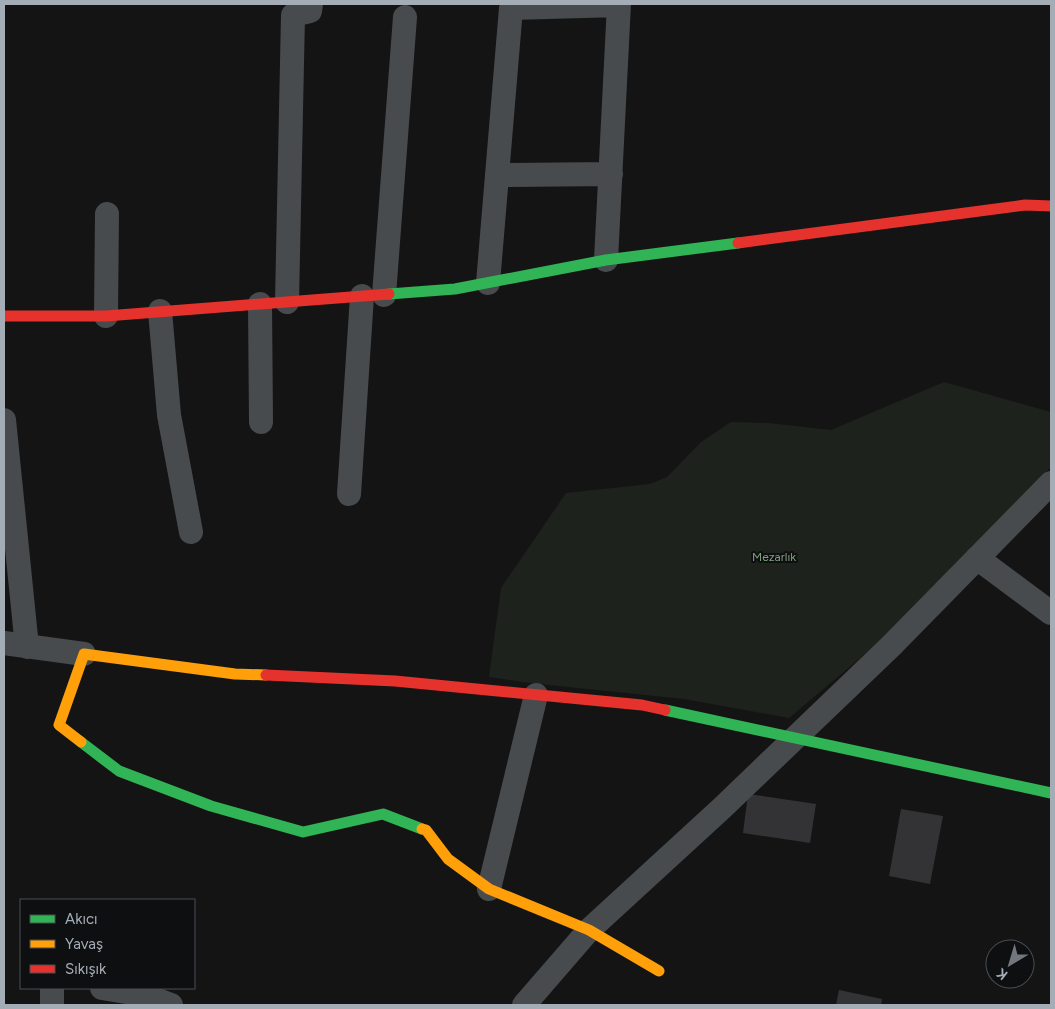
<svg xmlns="http://www.w3.org/2000/svg" width="1055" height="1009" viewBox="0 0 1055 1009" font-family="Figtree,sans-serif">
	<rect width="100%" height="100%" fill="#141414"/>
	<path fill="#1d231c" d="M944 382 1051 412V467L897 627 789 718 684 699 530 683 489 677 501 588 566 493 650 484 667 477 701 442 731 422 768 423 831 430Z"/>
	<path fill="#333335" d="M748 794 816 804 810 843 743 833Z
		M901 809 943 816 930 884 889 876Z
		M839 990 882 999 881 1005H836Z"/>
	<g fill="none" stroke-linecap="round" stroke-linejoin="round">
		<path stroke="#484b4d" stroke-width="24" d="M497 175 611 174
			M606 260 619 4
			M488 283 511 8 619 5
			M384 295 405 17
			M287 302 293 15 310 11 311 4
			M260 304 261 422
			M160 311 169 415 191 532
			M106 316 107 214
			M4 420 27 647
			M349 494 362 296
			M977 558 1051 613
			M4 643 84 654
			M489 889 536 695
			M102 988 144 995 171 1005
			M52 1005V988
			M524 1005 589 930 722 808 891 646 1051 483"/>
		<path stroke="#30b455" stroke-width="11" d="M389 294 455 289 606 260 738 243
			M665 710 1051 793
			M81 742 119 771 211 806 303 832 383 814 422 829"/>
		<path stroke="#ff9f0a" stroke-width="11" d="M81 742 59 725 84 654 235 674 266 675
			M422 829 426 830 448 859 489 889 589 930 659 971"/>
		<path stroke="#e5322d" stroke-width="11" d="M738 243 1025 205 1051 206
			M4 316H106L389 294
			M266 675 395 681 642 705 665 710"/>
	</g>
	<g text-anchor="middle" stroke-width="4" stroke-linejoin="round" paint-order="stroke">
		<g font-size="12" fill="#80a17b" stroke="#0e0f10">
			<text x="774" y="561">Mezarlık</text>
		</g>
	</g>
	<rect width="1055" height="1009" fill="none" stroke="#a4adb6" stroke-width="10"/>
	<rect x="20" y="899" width="175" height="90" fill="#0e0f10" stroke="#4a4e52"/>
	<rect x="30" y="915" width="25" height="8" fill="#30b455" stroke="#4a4e52"/>
	<text x="65" y="924" font-size="15" fill="#a4adb6">Akıcı</text>
	<rect x="30" y="940" width="25" height="8" fill="#ff9f0a" stroke="#4a4e52"/>
	<text x="65" y="949" font-size="15" fill="#a4adb6">Yavaş</text>
	<rect x="30" y="965" width="25" height="8" fill="#e5322d" stroke="#4a4e52"/>
	<text x="65" y="974" font-size="15" fill="#a4adb6">Sıkışık</text>
	<g transform="translate(1010 964) rotate(218)"><circle r="24" fill="#0e0f10" stroke="#4a4e52"/>
	<path d="M0-4L9 19L0 12L-9 19Z" fill="#72777d"/>
	<text y="-8" font-size="14" font-weight="bold" text-anchor="middle" fill="#a4adb6">K</text>
	</g>
</svg>
